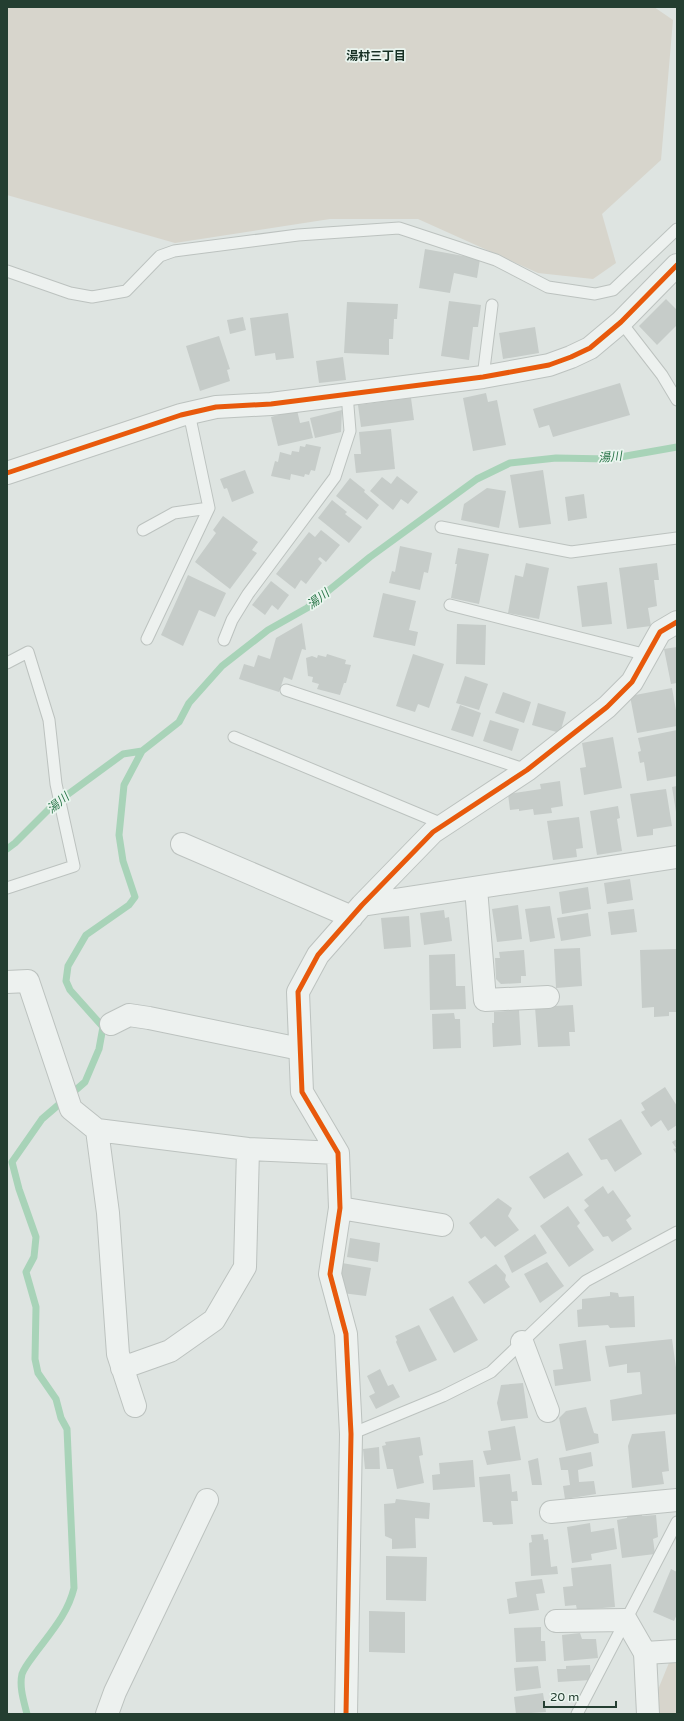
<svg xmlns="http://www.w3.org/2000/svg" width="684" height="1721" viewBox="0 0 684 1721" font-family="'Varela Round','Noto Sans JP',sans-serif">
	<rect width="100%" height="100%" fill="#dee4e1"/>
	<path fill="#d7d5cc" d="M7 7H654L673 20 661 160 602 214 616 263 593 279 538 273 418 219H330L175 243 7 195Z
		M677 1651V1714H648L673 1653Z"/>
	<g fill="none" stroke-linecap="round" stroke-linejoin="round">
		<path stroke="#a8d3b8" stroke-width="7" d="M7 849 15 843 52 806 123 754 142 751 179 722 189 703 222 666 268 630 307 608 370 557 477 479 510 463 556 458 609 459 677 447
			M27 1714C24 1702 19 1687 22 1674 25 1666 32 1658 37 1651 52 1631 68 1613 74 1588L67 1429 61 1418 56 1399 38 1373 35 1359 36 1307 26 1272 34 1257 36 1237 19 1189 12 1162 42 1119 85 1082 99 1049 103 1027 70 990 66 981 68 966 86 935 129 905 135 897 123 861 119 835 124 785 142 751"/>
	</g>
	<path fill="#c6ccc9" d="M425 249 480 259 477 278 454 273 450 293 419 288Z
		M666 299 677 310V325L657 345 639 326Z
		M449 301 481 305 478 327H473L469 360 441 356Z
		M347 302 398 304 397 319H394L393 339H389V355L344 353Z
		M288 313 294 358 276 360 275 353 255 356 250 318Z
		M243 317 246 330 230 334 227 320Z
		M535 327 539 353 503 359 499 333Z
		M219 336 230 369 227 370 230 381 200 391 186 346Z
		M343 357 346 380 319 383 316 361Z
		M620 383 630 415 553 437 549 425 539 428 533 409Z
		M486 393 488 402 497 400 506 445 473 451 463 398Z
		M411 398 414 420 361 427 358 405Z
		M297 410 300 423 309 421 313 438 278 446 271 417Z
		M342 410 341 432 315 438 310 418Z
		M391 429 395 469 356 473 354 454H361L359 432Z
		M306 444 321 447 315 471 311 470 309 475 305 474 304 477 291 474 290 480 271 476 275 461 278 462 280 452 291 455 292 451 299 452 300 446 305 447Z
		M245 470 254 493 232 502 227 488 224 489 220 479Z
		M543 470 551 524 519 528 510 475Z
		M397 476 418 492 408 504 401 499 393 510 370 491 382 477 391 484Z
		M350 478 365 490 364 492 379 505 367 520 336 496Z
		M487 488 506 491 499 528 461 520 464 504Z
		M584 494 587 518 568 521 565 497Z
		M332 500 347 512 345 514 362 527 349 543 318 518Z
		M223 516 258 542 252 550 257 553 230 589 195 562 216 533 213 530Z
		M321 530 340 545 326 562 320 557 318 559 322 563 306 584 301 580 295 589 276 574 309 532 315 537Z
		M400 546 432 553 428 573 424 572 420 590 389 583 392 571 395 572Z
		M458 548 489 554 479 604 451 598 457 564H455Z
		M526 563 549 568 539 619 508 613 515 575 523 577Z
		M657 563 659 580H654L657 606 648 608 651 626 627 629 619 568Z
		M188 575 226 593 215 617 199 610 183 646 161 635Z
		M271 581 289 595 278 610 272 605 265 615 252 605Z
		M607 582 612 624 582 627 577 586Z
		M383 593 416 601 409 630 418 632 415 646 373 637Z
		M302 623 306 650 302 649 292 680 284 677 279 692 239 679 244 664 254 667 258 655 270 659 276 638Z
		M457 624 486 625 485 665 456 664Z
		M677 647V683L671 684 664 649Z
		M327 654 346 660 345 664 351 665 346 683H344L340 695 317 689 319 684 312 682 313 677 308 676 306 658 312 656 317 658 318 655 326 657Z
		M413 654 444 664 429 708 418 704 415 712 396 706Z
		M465 676 488 684 479 710 456 703Z
		M672 688 677 716V726L637 733 630 696Z
		M503 692 531 702 524 723 495 713Z
		M538 703 566 712 560 733 532 725Z
		M460 705 481 713 473 737 451 730Z
		M490 720 519 729 512 751 483 741Z
		M677 730V776L647 781 644 762 640 763 638 752 641 751 638 738Z
		M613 737 622 788 584 795 580 768 586 767 582 743Z
		M560 781 563 806 551 808 552 813 534 815 533 809 519 811V809L510 810 508 794 541 789 540 784Z
		M677 786V812H676L672 787Z
		M666 789 672 826 653 829V835L637 837 630 794Z
		M618 806 620 818 617 819 622 851 597 855 590 811Z
		M579 817 583 848 576 849 577 857 553 860 547 821Z
		M630 879 633 900 607 904 604 883Z
		M588 887 591 909 562 914 559 892Z
		M518 905 522 939 497 942 492 909Z
		M550 906 555 938 530 942 525 909Z
		M634 909 637 932 611 935 608 912Z
		M444 910 445 918 449 917 452 941 424 945 420 913Z
		M588 913 591 936 561 941 557 918Z
		M409 916 411 947 384 949 381 918Z
		M580 948 582 986 556 988 554 949Z
		M677 949V1012H669V1016L654 1017V1007L642 1008 640 950Z
		M524 950 526 976H521V983L501 984 496 979 495 958H500L499 952Z
		M455 954 456 986H465L466 1009 430 1010 429 955Z
		M573 1005 575 1032H569L570 1046 538 1047 535 1007Z
		M519 1010 521 1045 493 1047 492 1023H494V1012Z
		M454 1013 455 1019H460L461 1048 433 1049 432 1014Z
		M665 1087 677 1106V1125L668 1131 661 1120 651 1127 641 1112 645 1110 641 1103Z
		M621 1119 642 1154 615 1172 607 1159 601 1160 588 1139Z
		M677 1139V1155L673 1149 676 1148 672 1142Z
		M568 1152 583 1175 544 1199 529 1177Z
		M603 1186 608 1194 613 1190 631 1216 626 1220 632 1229 612 1242 608 1236 603 1237 584 1210 589 1206 584 1200Z
		M498 1198 512 1208 508 1216 519 1230 495 1247 485 1236 481 1239 469 1223Z
		M568 1206 580 1223 577 1226 594 1250 569 1267 540 1226Z
		M535 1234 547 1253 512 1273 504 1256Z
		M350 1238 380 1243 378 1262 347 1257Z
		M547 1262 564 1286 540 1303 524 1274Z
		M342 1263 371 1268 366 1296 342 1293 343 1277 340 1275Z
		M496 1264 506 1275 505 1280 510 1287 484 1304 468 1282Z
		M610 1292 618 1293 619 1297 634 1296 635 1327 610 1328 608 1325 578 1327 577 1310 582 1309V1299L610 1296Z
		M453 1296 478 1340 454 1353 429 1309Z
		M419 1325 437 1360 409 1372 396 1342 397 1340 395 1336Z
		M672 1339 677 1375V1414L612 1421 610 1400 642 1394 640 1372 627 1373V1364L609 1367 605 1346Z
		M586 1340 591 1381 555 1386 553 1370 563 1369 559 1344Z
		M380 1369 388 1386 393 1384 400 1397 376 1409 369 1396 375 1393 367 1376Z
		M523 1383 528 1418 501 1421 497 1403 501 1385Z
		M586 1407 594 1433 598 1434 599 1443 566 1451 559 1418 566 1411Z
		M515 1426 521 1460 487 1465 483 1451 491 1450 488 1431Z
		M665 1431 669 1471 662 1472 664 1484 632 1488 628 1446 632 1434Z
		M420 1437 423 1455 419 1456 424 1483 397 1489 393 1469H387L382 1446 386 1445 385 1442Z
		M379 1447 380 1469H365L363 1449Z
		M591 1452 593 1466 578 1470 579 1482 594 1481 596 1494 565 1499 563 1486 570 1485 568 1470H561L559 1458Z
		M538 1458 542 1485H532L528 1461Z
		M473 1460 475 1487 433 1490 432 1475 440 1474 439 1463Z
		M510 1474 512 1492 517 1491 518 1501H511L513 1524 493 1525 492 1522H483L479 1477Z
		M396 1499 430 1503 429 1519 415 1518 416 1548 392 1549V1539L385 1536 384 1504 395 1503Z
		M642 1511V1516L656 1515 658 1537 653 1539 655 1554 622 1558 617 1520 627 1518 628 1512Z
		M590 1523 591 1532 614 1528 617 1549 591 1554 592 1560 572 1563 567 1527Z
		M543 1534 544 1540 548 1539 551 1567 557 1566 558 1574 531 1576 529 1543 532 1542 531 1535Z
		M386 1556 427 1557 426 1601 386 1600Z
		M611 1564 615 1607 577 1610 576 1605 565 1606 563 1587 573 1586 571 1568Z
		M671 1569 677 1572V1614L674 1621 653 1612Z
		M542 1579 545 1593 536 1594 539 1610 509 1614 507 1599 517 1597 515 1582Z
		M369 1611 405 1612V1653L369 1652Z
		M541 1627V1641H545L546 1661 516 1662 514 1628Z
		M580 1633 582 1639H596L598 1658 564 1661 562 1635Z
		M590 1665 591 1680 558 1682 557 1669H566V1666Z
		M538 1666 541 1688 516 1691 514 1668Z
		M543 1693 546 1712 516 1714 514 1697Z"/>
	<g fill="none" stroke-linecap="round" stroke-linejoin="round">
		<g stroke="#bcc2bf" stroke-width="13">
			<path id="service" d="M7 271 70 293 92 297 126 291 160 256 174 251 298 235 399 228 496 260 548 287 595 294 613 290 677 229
				M621 322 662 375 677 400
				M483 377 492 305
				M441 527 571 552 677 538
				M143 530 174 513 209 508
				M450 605 647 655
				M147 639 209 508 189 413
				M224 640 232 620 248 594 335 477 350 431 347 394
				M7 663 28 652 49 720 56 784 74 866 7 888
				M286 690 527 770
				M234 737 445 825
				M351 1434 443 1396 491 1372 586 1281 677 1232
				M577 1714 677 1522"/>
		</g>
		<g stroke="#bcc2bf" stroke-width="24">
			<path id="minor" d="M7 473 181 415 216 407 271 404 483 377 549 365 571 357 590 348 621 322 677 265
				M182 844 352 917
				M476 888 485 1000 548 997
				M362 905 677 857
				M7 982 28 981 71 1109 97 1130 248 1149 338 1153
				M111 1024 129 1015 149 1018 300 1049
				M97 1130 108 1213 118 1354 135 1406
				M340 1208 442 1225
				M522 1342 548 1411
				M122 1368 170 1351 214 1320 245 1267 248 1149
				M551 1512 677 1500
				M556 1621 626 1620 645 1653 648 1714
				M107 1714 115 1692 207 1500
				M346 1714 351 1434 346 1334 330 1274 340 1208 338 1153 302 1092 298 992 318 955 362 905 433 832 527 770 607 707 632 682 660 632 677 622"/>
		</g>
		<g stroke="#bcc2bf" stroke-width="24">
			<path id="tertiary" d="M645 1653 677 1651"/>
		</g>
		<use href="#service" stroke="#edf1ef" stroke-width="11"/>
		<use href="#minor" stroke="#edf1ef" stroke-width="22"/>
		<use href="#tertiary" stroke="#edf1ef" stroke-width="22"/>
		<g stroke="#eaf5ef" stroke-width="8">
			<path id="cycleway" d="M7 473 181 415 216 407 271 404 483 377 549 365 571 357 590 348 621 322 677 265
				M346 1714 351 1434 346 1334 330 1274 340 1208 338 1153 302 1092 298 992 318 955 362 905 433 832 527 770 607 707 632 682 660 632 677 622"/>
		</g>
		<use href="#cycleway" stroke="#e8590c" stroke-width="5"/>
	</g>
	<g text-anchor="middle" stroke-width="3.5" stroke-linejoin="round" paint-order="stroke">
		<g font-size="12" font-weight="bold" fill="#162f23" stroke="#eaf5ef">
			<text x="376" y="60">湯村三丁目</text>
		</g>
		<g font-size="12" font-style="italic" fill="#2a7649" stroke="#eaf5ef">
			<text transform="translate(610 457) rotate(-5)" y="4">湯川</text>
			<text transform="translate(318 599) rotate(-38)" y="4">湯川</text>
			<text transform="translate(58 803) rotate(-39)" y="4">湯川</text>
		</g>
	</g>
	<rect width="684" height="1721" fill="none" stroke="#243e31" stroke-width="16"/>
	<path d="M544 1701v6h72v-6" fill="none" stroke="#243e31" stroke-width="2"/>
	<text x="550" y="1701" font-size="12" fill="#243e31" stroke="#eaf5ef" stroke-width="3" paint-order="stroke">20 m</text>
</svg>
